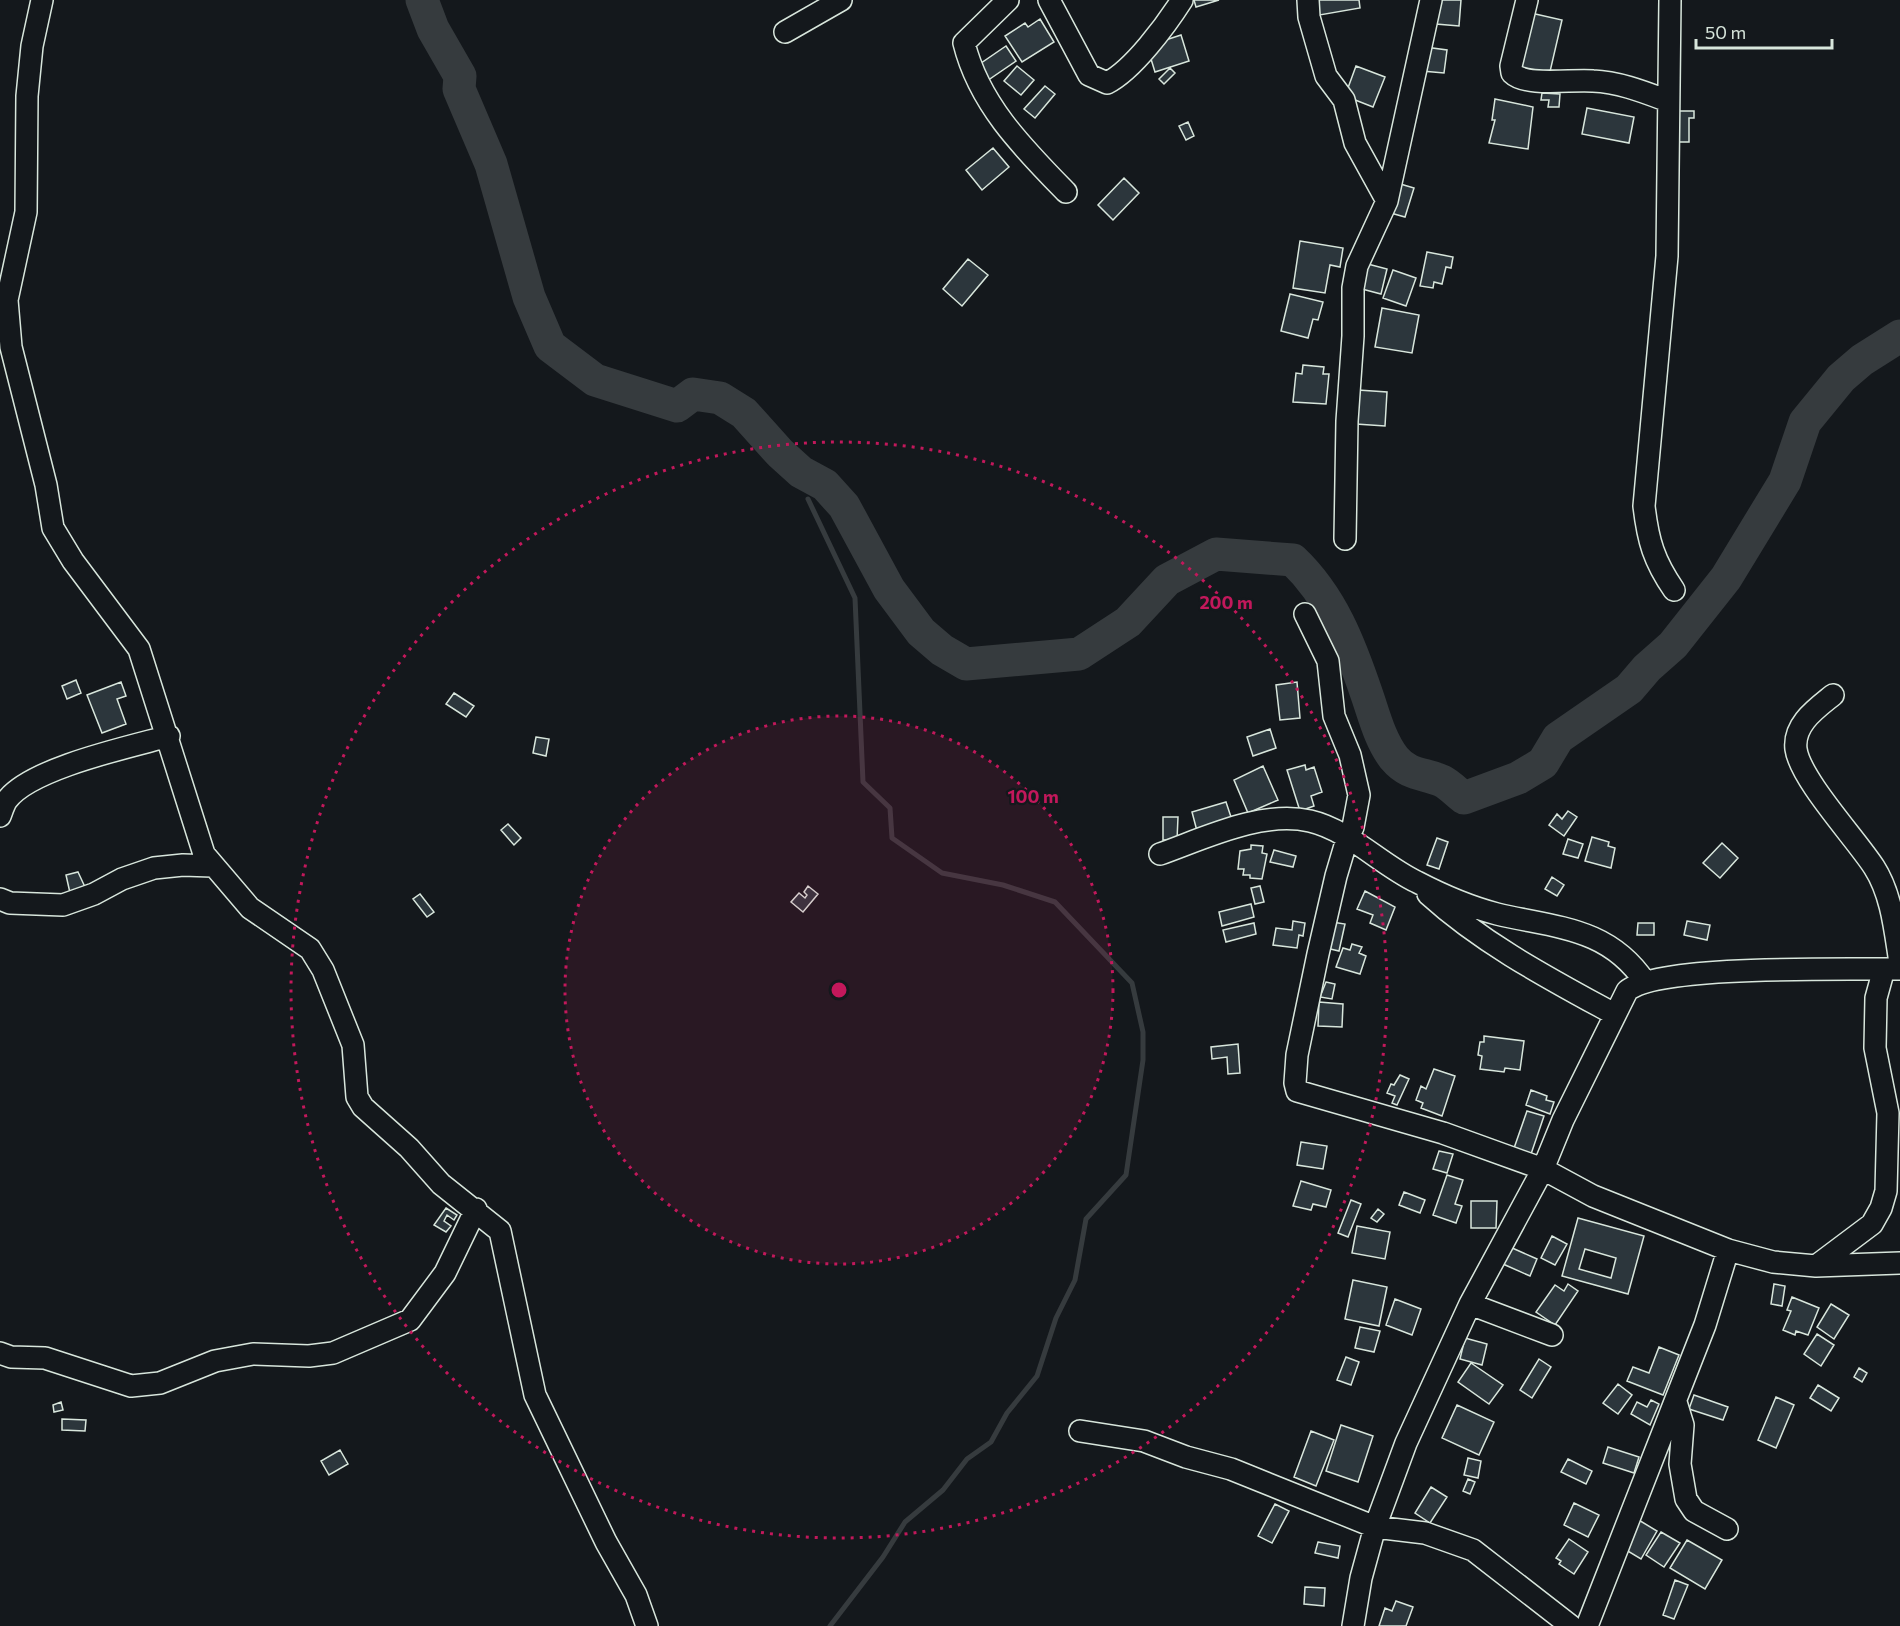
<svg xmlns="http://www.w3.org/2000/svg" width="1900" height="1626" viewBox="0 0 1900 1626" font-family="Commissioner,sans-serif">
	<rect width="100%" height="100%" fill="#14181c"/>
	<g fill="none" stroke-linecap="round" stroke-linejoin="round">
		<path stroke="#363b3e" stroke-width="5" d="M808 499 855 598 863 782 890 808 892 838 942 873 1003 885 1055 902 1132 983 1143 1032V1060L1126 1175 1086 1219 1075 1280 1056 1318 1037 1376 1007 1413 991 1442 967 1459 943 1490 905 1522 883 1557 830 1626"/>
		<path stroke="#363b3e" stroke-width="33" d="M422 0 433 29 460 76 459 89 491 164 529 297 550 346 595 380 677 406 693 394 720 398 744 413 780 453 801 472 825 485 844 506 889 589 921 632 942 650 966 664 1079 654 1128 622 1167 580 1216 554 1293 560C1332 597 1350 645 1367 695 1374 715 1380 740 1394 758 1409 776 1424 773 1442 781 1450 785 1457 793 1464 798L1518 778 1543 763 1558 738 1629 689 1647 668 1673 645 1726 578 1785 481 1805 422 1841 378 1862 360 1900 336"/>
	</g>
	<path fill="#2c363c" stroke="#d8e6dc" stroke-width="1.5" fill-rule="evenodd" d="M1194 0H1219L1196 7Z
		M1312 0H1359L1360 8 1314 16Z
		M1439 0H1461L1459 26 1436 24Z
		M1531 13 1562 20 1549 76 1518 70Z
		M1040 19 1054 42 1022 62 1005 36 1025 23 1028 27Z
		M1181 35 1189 61 1155 72 1147 46Z
		M1006 46 1016 61 981 85 971 70Z
		M1425 47 1447 50 1444 73 1422 71Z
		M1017 66 1034 80 1021 95 1004 81Z
		M1356 66 1385 77 1373 107 1345 96Z
		M1170 68 1175 73 1164 84 1159 79Z
		M1045 86 1055 94 1035 118 1024 109Z
		M1542 93 1560 94 1559 107H1548L1549 100H1541Z
		M1495 99 1533 107 1528 149 1489 143 1495 120H1492Z
		M1587 108 1634 117 1629 143 1582 134Z
		M1676 111H1694V118H1689V142H1675Z
		M1188 122 1194 136 1186 140 1179 126Z
		M993 148 1009 167 982 190 966 170Z
		M1124 178 1139 193 1113 220 1098 205Z
		M1397 183 1414 188 1405 217 1387 212Z
		M1300 241 1343 248 1340 267 1330 265 1325 293 1293 288Z
		M1427 252 1453 257 1451 268 1446 267 1442 284 1434 282 1433 288 1420 286Z
		M968 259 988 275 962 306 943 289Z
		M1364 263 1387 269 1381 294 1358 288Z
		M1393 270 1416 278 1406 306 1383 298Z
		M1290 294 1323 302 1318 320 1313 319 1308 338 1281 331Z
		M1382 308 1419 315 1412 353 1375 347Z
		M1303 365 1324 367 1323 374H1329L1326 404 1293 402 1296 373 1302 374Z
		M1358 390 1387 392 1385 426 1356 424Z
		M76 680 81 693 67 699 62 686Z
		M121 682 126 696 117 699 126 724 102 733 87 695Z
		M1297 682 1300 718 1280 720 1276 685Z
		M454 693 474 706 466 717 446 704Z
		M1270 729 1276 748 1253 756 1247 737Z
		M536 737 549 739 546 756 533 753Z
		M1305 765 1306 770 1314 767 1322 792 1311 796 1314 806 1300 811 1287 770Z
		M1263 766 1278 800 1248 813 1234 780Z
		M1226 802 1232 820 1197 831 1192 812Z
		M1568 811 1577 817 1564 836 1549 825 1557 814 1562 819Z
		M1163 817H1178L1177 840H1163Z
		M508 824 521 838 514 845 501 830Z
		M1592 837 1609 842 1608 846 1615 848 1611 868 1585 861Z
		M1437 838 1448 842 1439 869 1427 865Z
		M1568 839 1583 844 1578 858 1563 854Z
		M1722 843 1738 858 1720 878 1703 863Z
		M1251 845 1263 846 1262 853 1267 854 1262 879 1250 878V875H1243L1244 869H1238L1240 851 1251 849Z
		M1274 850 1296 856 1293 867 1270 862Z
		M78 872 85 887 70 893 66 875Z
		M1552 877 1564 885 1557 896 1545 889Z
		M808 886 818 894 803 912 791 902 799 893 805 898 807 895 804 892Z
		M1260 886 1264 902 1255 904 1251 888Z
		M1365 891 1395 907 1386 930 1370 923 1373 915 1357 909Z
		M420 894 434 912 427 917 413 899Z
		M1251 904 1254 917 1222 926 1219 912Z
		M1293 921 1305 923 1303 936 1299 935 1297 948 1273 945 1276 928 1292 930Z
		M1687 921 1710 925 1707 940 1684 935Z
		M1332 922 1345 924 1339 951 1326 948Z
		M1254 923 1256 934 1226 942 1223 930Z
		M1638 923H1654V935H1637Z
		M1352 944 1362 947 1359 953 1366 956 1360 974 1336 967 1343 948 1350 950Z
		M1326 982 1335 984 1332 999 1320 997Z
		M1319 1002 1343 1004 1342 1027 1318 1026Z
		M1484 1036 1524 1041 1520 1070 1505 1068 1504 1072 1480 1069 1482 1056 1478 1055 1480 1042H1484Z
		M1238 1044 1240 1073 1228 1074 1227 1057 1212 1059 1211 1047Z
		M1434 1069 1455 1076 1442 1116 1421 1108 1423 1103 1416 1100 1421 1086 1426 1089Z
		M1400 1075 1409 1079 1397 1105 1392 1103 1395 1096 1387 1093 1391 1084 1394 1085Z
		M1531 1090 1547 1096 1546 1100 1554 1102 1550 1114 1526 1105Z
		M1527 1111 1544 1116 1530 1157 1513 1151Z
		M1301 1142 1327 1146 1323 1169 1297 1165Z
		M1439 1151 1453 1154 1447 1173 1433 1169Z
		M1447 1175 1463 1180 1455 1204 1462 1206 1456 1223 1433 1215Z
		M1301 1181 1331 1190 1326 1207 1313 1204 1311 1210 1293 1206Z
		M1404 1192 1425 1200 1420 1213 1399 1205Z
		M1351 1200 1361 1204 1348 1237 1338 1233Z
		M1471 1201H1497L1496 1228H1471Z
		M446 1208 457 1215 454 1220 447 1215 444 1221 451 1226 446 1232 434 1225Z
		M1378 1209 1384 1214 1377 1222 1371 1218Z
		M1578 1218 1644 1236 1628 1294 1562 1276ZM1585 1249 1616 1258 1611 1278 1579 1269Z
		M1357 1226 1390 1232 1385 1259 1352 1253Z
		M1552 1236 1567 1244 1555 1265 1541 1258Z
		M1510 1247 1537 1259 1530 1276 1503 1264Z
		M1353 1280 1387 1287 1379 1326 1345 1319Z
		M1568 1284 1578 1291 1555 1325 1536 1312 1555 1285 1564 1291Z
		M1774 1284 1785 1286 1782 1306 1771 1304Z
		M1792 1297 1819 1308 1808 1335 1796 1331 1795 1335 1783 1330 1791 1311 1787 1310Z
		M1395 1299 1421 1309 1412 1335 1386 1325Z
		M1831 1304 1849 1315 1834 1339 1817 1327Z
		M1360 1327 1380 1331 1374 1352 1355 1348Z
		M1817 1334 1834 1345 1821 1366 1804 1354Z
		M1465 1338 1487 1344 1482 1365 1460 1359Z
		M1659 1347 1679 1355 1663 1395 1627 1381 1633 1367 1649 1373Z
		M1346 1357 1359 1362 1351 1385 1337 1380Z
		M1539 1359 1551 1367 1532 1398 1520 1390Z
		M1471 1363 1503 1385 1489 1404 1458 1382Z
		M1859 1368 1867 1373 1862 1382 1854 1377Z
		M1618 1384 1632 1395 1618 1414 1603 1403Z
		M1818 1385 1839 1398 1831 1411 1810 1398Z
		M1694 1395 1728 1407 1723 1420 1689 1409Z
		M1776 1397 1794 1405 1776 1448 1758 1440Z
		M1651 1400 1659 1404 1650 1425 1631 1414 1637 1402 1647 1407Z
		M61 1402 63 1410 54 1412 53 1405Z
		M1457 1405 1494 1422 1479 1455 1442 1438Z
		M62 1419 86 1420 85 1431 62 1430Z
		M1341 1425 1373 1436 1358 1482 1326 1471Z
		M1311 1431 1334 1440 1316 1486 1294 1477Z
		M1608 1447 1639 1457 1634 1473 1603 1463Z
		M340 1450 348 1464 329 1475 321 1461Z
		M1468 1458 1481 1461 1478 1478 1464 1475Z
		M1568 1459 1592 1471 1586 1484 1561 1472Z
		M1468 1479 1475 1482 1470 1494 1463 1491Z
		M1431 1487 1447 1497 1430 1523 1415 1513Z
		M1574 1503 1599 1515 1588 1537 1564 1525Z
		M1275 1504 1289 1511 1272 1543 1258 1536Z
		M1637 1519 1657 1531 1641 1559 1621 1547Z
		M1661 1532 1680 1543 1664 1567 1646 1555Z
		M1569 1539 1588 1552 1574 1574 1559 1564 1561 1561 1556 1558Z
		M1687 1540 1722 1560 1705 1589 1670 1568Z
		M1318 1542 1340 1546 1338 1558 1315 1553Z
		M1675 1580 1688 1585 1674 1619 1663 1615Z
		M1305 1587 1325 1588 1324 1606 1304 1604Z
		M1396 1601 1413 1607 1406 1626H1379L1385 1608 1392 1611Z"/>
	<g fill="none" stroke-linecap="round" stroke-linejoin="round">
		<g stroke="#d8e6dc" stroke-width="24">
			<path id="minor" d="M42 0 32 46 27 96 26 212 7 300 11 347 46 485 53 528 73 561 139 649 204 854 250 908 310 949 323 970 353 1045 357 1097 363 1107 409 1148 441 1184 500 1231 535 1395 606 1542 636 1595 647 1626
				M1008 0 964 43C979 104 1023 148 1066 192
				M1049 0 1089 75 1107 83C1133 70 1166 25 1182 0
				M1308 0 1309 17 1326 76 1344 100 1355 143 1387 201
				M1527 0 1511 66 1512 73C1526 87 1572 79 1593 81 1619 82 1644 92 1668 101
				M1670 0 1667 256 1644 506C1648 541 1654 561 1674 590
				M785 32 841 0
				M1345 539 1347 421 1353 336V288L1357 266 1387 201 1431 0
				M1305 614 1328 661 1334 716 1350 755 1359 795 1353 827 1347 839 1336 876 1318 954 1297 1055 1295 1083 1297 1091 1443 1133 1543 1169 1593 1196 1728 1250 1773 1262 1816 1266 1900 1263
				M1833 695C1817 708 1793 724 1796 749 1800 779 1856 839 1874 867 1892 895 1895 931 1900 963
				M0 816C2 811 4 804 7 800 31 768 129 747 169 736
				M1160 854C1205 838 1262 810 1310 821 1349 830 1381 865 1417 882 1442 895 1470 907 1497 914 1556 928 1608 927 1645 982
				M1428 894C1483 944 1550 979 1614 1014
				M0 899 10 903 63 905 94 894 122 879 154 868 183 865 212 866
				M1816 1266 1872 1224 1881 1208 1886 1191 1888 1113 1875 1048 1876 998 1884 969
				M1470 1304 1552 1335
				M0 1353 11 1357 45 1358 131 1386 160 1383 215 1361 253 1354 309 1356 333 1353 410 1320 445 1273 476 1209
				M1676 1402 1683 1425 1680 1464 1686 1499 1694 1511 1727 1529
				M1080 1431 1144 1441 1186 1457 1231 1469 1375 1527 1425 1533 1473 1550 1571 1626
				M1353 1626 1361 1578 1375 1527 1406 1443 1470 1304 1543 1169 1563 1120 1627 991C1658 964 1851 970 1900 969
				M1587 1626 1705 1325 1728 1250"/>
		</g>
		<use href="#minor" stroke="#14181c" stroke-width="21"/>
	</g>
	<circle cx="839" cy="990" r="274" fill="#c2185b" fill-opacity=".12"/>
	<g fill="none" stroke="#c2185b" stroke-width="3" stroke-dasharray="3 6">
		<circle cx="839" cy="990" r="274"/>
		<circle cx="839" cy="990" r="548"/>
	</g>
	<circle cx="839" cy="990" r="9" fill="#c2185b" stroke="#14181c" stroke-width="3"/>
	<g font-size="18" text-anchor="middle" font-weight="bold" fill="#c2185b" stroke="#14181c" stroke-width="4.5" stroke-linejoin="round" paint-order="stroke">
		<text x="1226" y="609">200 m</text>
		<text x="1033" y="803">100 m</text>
	</g>
	<path d="M1696 39v9h136v-9" fill="none" stroke="#d8e6dc" stroke-width="3"/>
	<text x="1705" y="39" font-size="18" fill="#d8e6dc" stroke="#14181c" stroke-width="4.5" paint-order="stroke">50 m</text>
</svg>
